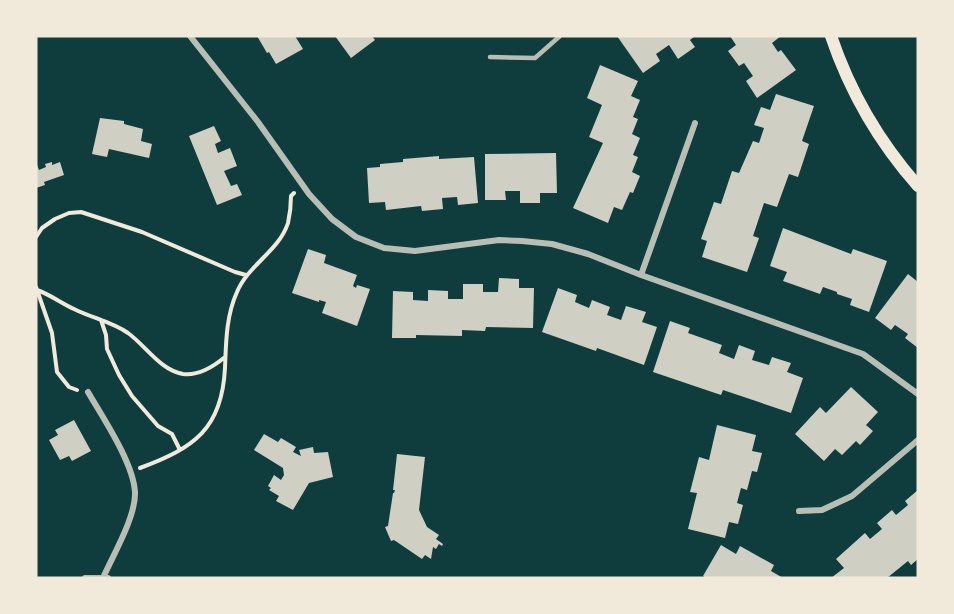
<svg xmlns="http://www.w3.org/2000/svg" width="954" height="614" viewBox="0 0 954 614" font-family="Montserrat,sans-serif">
	<rect width="100%" height="100%" fill="#0f3d3e"/>
	<path fill="#cfcfc3" d="M257 36H295L303 49 276 64 269 52 267 53Z
		M335 36H372L375 40 351 58Z
		M617 36H695L690 40 695 47 678 59 669 45 656 54 660 61 643 73Z
		M730 36H781L772 43 778 52 781 50 796 70 757 98 746 81 753 76 744 63 739 66 728 51 736 45Z
		M600 65 638 81 631 96 640 100 633 117 638 119 632 134 640 138 633 155 638 157 632 172 640 176 633 193 630 192 622 210 614 207 608 223 573 208 603 143 589 137 602 105 587 98Z
		M776 94 814 106 802 141 809 144 798 177 789 174 777 207 764 203 753 236 759 238 747 272 702 257 707 241 701 239 714 202 721 204 732 171 739 173 753 141 759 143 764 128 754 125 761 107 770 110Z
		M100 118 124 121V124L143 129 141 141 152 144 149 158 109 149 107 157 92 154Z
		M214 126 221 141 215 144 218 153 230 148 237 166 224 171 231 186 237 184 242 195 217 205 189 136Z
		M556 153 557 193H540V203H520V191H505L506 200H485V154Z
		M439 156V159L474 157 478 203 458 205 457 197 442 198 443 209 422 211 421 206 386 210 385 202 369 203 367 168 380 167V164L403 162V159Z
		M36 162 39 170 46 167 45 164 52 162V165L60 162 64 175 44 182 45 185 36 188Z
		M783 228 851 254 853 249 887 261 869 312 850 305 852 299 837 294V292L823 287 820 294 783 281 787 272 770 266Z
		M308 249 326 255 324 263 357 275 353 286 356 288 357 285 370 289 357 326 322 313 326 302 319 300V302L292 293Z
		M908 274 918 282V348L905 338 908 334 895 325 891 330 875 318Z
		M499 278 519 279V288H534L533 328 486 327 485 331 462 330V336L416 335V338H392L393 291 413 292V300L428 301V290L448 291V299H463V284H483V292H498Z
		M558 288 577 295 575 302 589 308 592 300 610 307 607 315 621 320 626 306 646 312 642 322 657 327 644 365 597 348 596 351 542 332Z
		M670 321 690 328 688 333 722 345 719 353 734 359 739 345 755 351 752 360 769 365 772 357 791 363 787 372 803 378 791 413 723 390 721 395 653 372Z
		M851 387 878 412 866 425 873 431 860 445 856 441 842 455 835 449 824 461 795 434 820 407 826 413Z
		M74 420 91 451 72 461 69 456 60 460 49 440 58 435 55 430Z
		M717 425 756 435 752 451 762 453 757 472 752 471 747 490 741 488 737 503 743 505 738 524 729 522 725 538 688 529 697 493 690 492 699 457 709 460Z
		M264 434 278 442 281 438 296 447 293 452 301 456 299 450 313 447 314 453 328 452 333 477 309 483 293 510 276 501 279 496 269 490 271 488 268 486 274 475 281 480 284 475 283 468 254 450Z
		M397 454 425 457 419 510 427 527 439 535 436 539 443 544 442 546 439 544 436 549 433 547 431 559 425 555 422 559 394 540 391 541 385 527 388 526 393 493H394L395 490H393Z
		M918 490V559L911 565 908 561 887 578H831L844 568 836 559 865 533 870 539 882 529 877 523 892 510 896 515 908 505 905 501Z
		M721 545 736 554 740 546 774 565 771 571 783 578H706L703 576Z"/>
	<g fill="none" stroke-linecap="round" stroke-linejoin="round">
		<path stroke="#f1e9da" stroke-width="4" d="M36 237 42 228 55 219 69 213 81 212 142 232 235 272 246 275
			M36 287 52 333 57 372 69 387 77 390
			M37 290C51 295 61 303 74 309 92 318 112 322 128 333 146 346 160 370 183 374 199 376 213 367 225 357
			M101 320 106 335 107 349 119 375 132 396 158 426 172 434 180 450
			M140 468C194 448 222 429 225 368 226 343 226 316 237 292 248 265 279 251 288 223 290 214 291 205 291 196L294 193"/>
		<path stroke="#b8beb3" stroke-width="4.5" d="M490 57 535 58 560 36"/>
		<path stroke="#b8beb3" stroke-width="6" d="M190 36 258 122 309 194 332 219 356 237 384 248 415 251 499 240 522 241 552 244 588 254 641 275 863 354 918 394
			M641 275 695 123
			M88 392C103 418 133 462 135 492 136 517 113 555 103 578
			M799 511 822 510 852 496 918 440
			M85 578H108"/>
		<path stroke="#f1e9da" stroke-width="12" d="M831 36C850 92 879 142 918 186"/>
	</g>
	<rect width="954" height="614" fill="none" stroke="#f1e9da" stroke-width="75"/>
</svg>
